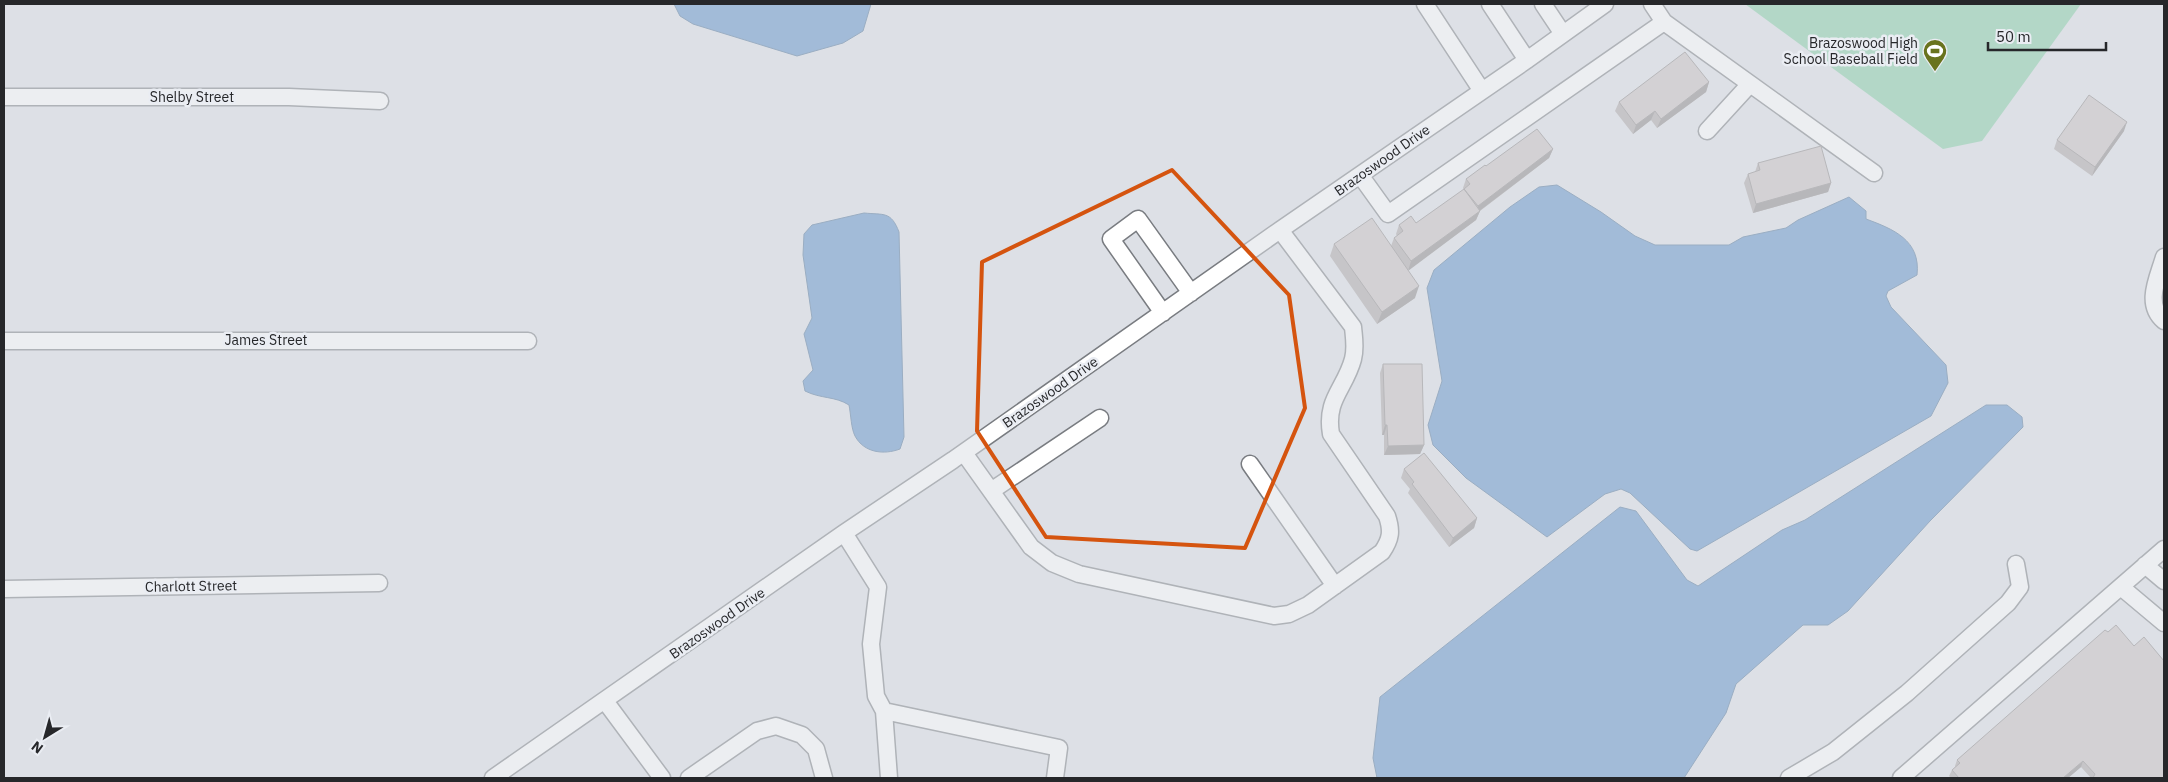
<svg xmlns="http://www.w3.org/2000/svg" width="2168" height="782" viewBox="0 0 2168 782" font-family="'IBM Plex Sans',sans-serif">
	<rect width="100%" height="100%" fill="#dde0e6"/>
	<path fill="#82cca3" d="M1745 4H2081L1982 141 1943 149Z"/>
	<path fill="#5b8fc7" stroke="#4b7098" d="M674 4H871L863 31 843 43 797 56 693 24 680 16Z
		M1557 185 1601 212 1635 236 1655 245H1729L1743 237 1786 228 1798 220 1849 197 1866 211V219C1893 229 1921 240 1917 275L1888 291 1886 296 1891 307 1946 365 1948 383 1931 416 1697 551 1690 549 1630 493 1621 489 1605 494 1547 537 1466 478 1433 445 1428 425 1442 381 1427 288 1434 270 1510 207 1539 187Z
		M864 213C884 215 891 211 899 232L904 437 900 449C884 455 864 453 855 436 851 428 851 415 849 405 835 396 821 399 805 391L803 381 813 370 804 334 812 318 803 255 804 234 812 225Z
		M1986 405H2007L2022 417 2023 427 1930 521 1848 611 1828 625H1803L1736 684 1726 713 1684 778H1377L1373 758 1380 697 1620 507 1636 511 1687 580 1698 586 1782 530 1805 520Z"/>
	<g fill="none" stroke-linecap="round" stroke-linejoin="round">
		<g stroke="#797c81" stroke-width="19">
			<path id="minor" d="M1425 4 1482 91
				M1490 4 1527 60
				M1543 4 1563 34
				M1652 4 1664 22 1874 173
				M4 97H289L380 101
				M1707 131 1750 84
				M1360 175 1388 214 1664 22
				M2164 257C2158 278 2144 304 2164 321
				M1163 313 1111 239 1138 219 1191 293
				M4 341H528
				M964 453 1031 547 1052 563 1079 574 1274 616 1289 614 1308 605 1382 552C1391 539 1392 531 1387 516L1331 434C1325 399 1345 389 1353 359 1356 348 1354 338 1353 327L1280 230
				M1250 464 1335 586
				M991 491 1100 418
				M844 533 878 587 871 644 876 696 884 711 889 778
				M2145 565 2164 581
				M2121 587 2164 623
				M4 589 379 583
				M605 701 662 778
				M884 711 1059 748 1055 778
				M493 778 844 533 953 460 1280 230 1527 60 1605 4
				M689 778 757 731 776 726 802 735 816 749 824 778
				M1789 778 1833 752 1907 693 2008 603 2020 587 2016 564
				M1901 778 2164 549"/>
		</g>
		<use href="#minor" stroke="#fff" stroke-width="16"/>
	</g>
	<path fill="#aba4a4" d="M1709 82 1706 92 1657 128 1651 120 1633 134 1615 111 1619 102Z
		M2124 131 2092 176 2054 149 2057 140Z
		M1553 149 1549 158 1480 211 1476 220 1408 270 1415 298 1377 324 1330 256 1334 244 1391 246 1394 238 1397 236 1396 234 1399 225 1416 223 1464 190 1463 188 1466 179 1486 166Z
		M1758 163 1831 183 1828 192 1753 213 1744 183 1748 174 1755 172Z
		M1383 364 1424 445 1420 454 1384 455V435H1382L1380 373Z
		M1404 469 1477 518 1474 528 1449 547 1408 493 1410 489 1401 478Z
		M2108 632 2164 778H2091L2081 767 2068 778H1951L1949 776 1952 770 1955 767V766L1957 760Z"/>
	<path fill="#8b8686" d="M1709 82 1706 92 1657 128 1661 119Z
		M1655 111 1651 120 1633 134 1636 125Z
		M2127 122 2124 131 2092 176 2095 167Z
		M1553 149 1549 158 1474 215 1478 206Z
		M1831 183 1828 192 1753 213 1756 204Z
		M1480 211 1476 220 1408 271 1411 261Z
		M1419 286 1415 298 1377 324 1382 312Z
		M1385 425H1387L1384 435H1382Z
		M1424 445 1420 454 1384 455 1388 446Z
		M1477 518 1474 528 1449 547 1453 538Z
		M2083 761 2081 767 2068 778H2063Z"/>
	<path fill="#c7bfbf" stroke="#8b8686" d="M1685 52 1709 82 1661 119 1655 111 1636 125 1619 102Z
		M2089 95 2127 122 2095 167 2057 140Z
		M1537 129 1553 149 1478 206 1464 189 1470 184 1466 179 1485 165 1486 166Z
		M1821 146 1831 183 1756 204 1748 174 1760 170 1758 163Z
		M1464 189 1480 211 1411 261 1394 238 1403 231 1399 225 1411 216 1416 223Z
		M1372 218 1419 286 1382 312 1334 244Z
		M1383 364H1422L1424 445 1388 446 1387 425H1385Z
		M1424 453 1477 518 1453 538 1412 484 1414 482 1404 469Z
		M2116 625 2134 646 2144 637 2164 661V778H2093L2095 774 2083 761 2063 778H1959L1952 770 1960 763 1957 760 2105 630 2108 632Z"/>
	<path d="M0 0H2168V782H0ZM1172 170 1289 295 1305 408 1245 548 1046 537 977 431 982 262Z" fill="#dde0e6" fill-opacity=".55" fill-rule="evenodd"/>
	<path fill="none" stroke="#d5540f" stroke-width="4" stroke-linejoin="round" d="M1172 170 1289 295 1305 408 1245 548 1046 537 977 431 982 262Z"/>
	<defs>
		<g id="stadium-pin" transform="scale(1.25)"><path d="M0 17L-7.5 6A9.5 9.5 0 1 1 7.5 6Z" fill="#69731d" stroke="#eaedf3"/><path d="M0-5a6.5 5 0 1 0 0 10a6.5 5 0 1 0 0-10ZM-3.5-1.8h7v3.6h-7Z" fill="#fff"/></g>
	</defs>
	<g fill-rule="evenodd">
		<use href="#stadium-pin" x="1935" y="51"/>
	</g>
	<g text-anchor="middle" stroke-width="5" stroke-linejoin="round" paint-order="stroke">
		<g font-size="14" fill="#26272a" stroke="#eaedf3" text-anchor="end">
			<text x="1918" y="48">Brazoswood High<tspan x="1918" dy="16">School Baseball Field</tspan></text>
		</g>
		<g font-size="14" fill="#26272a" stroke="#eaedf3">
			<text x="192" y="102">Shelby Street</text>
			<text transform="translate(1382 160) rotate(-35)" y="5">Brazoswood Drive</text>
			<text x="266" y="345">James Street</text>
			<text transform="translate(1050 392) rotate(-35)" y="5">Brazoswood Drive</text>
			<text transform="translate(191 586) rotate(-1)" y="5">Charlott Street</text>
			<text transform="translate(717 623) rotate(-35)" y="5">Brazoswood Drive</text>
		</g>
	</g>
	<rect width="2168" height="782" fill="none" stroke="#26272a" stroke-width="10"/>
	<g transform="translate(45 737) rotate(217)" stroke="#eaedf3" stroke-width="4" paint-order="stroke">
	<path d="M0-4L9 19L0 12L-9 19Z" fill="#26272a"/>
	<text y="-8" font-size="14" font-weight="bold" text-anchor="middle" fill="#26272a">N</text>
	</g>
	<path d="M1988 42v8h118v-8" fill="none" stroke="#26272a" stroke-width="2.5"/>
	<text x="1996" y="42" font-size="15" fill="#26272a" stroke="#eaedf3" stroke-width="4" paint-order="stroke">50 m</text>
</svg>
